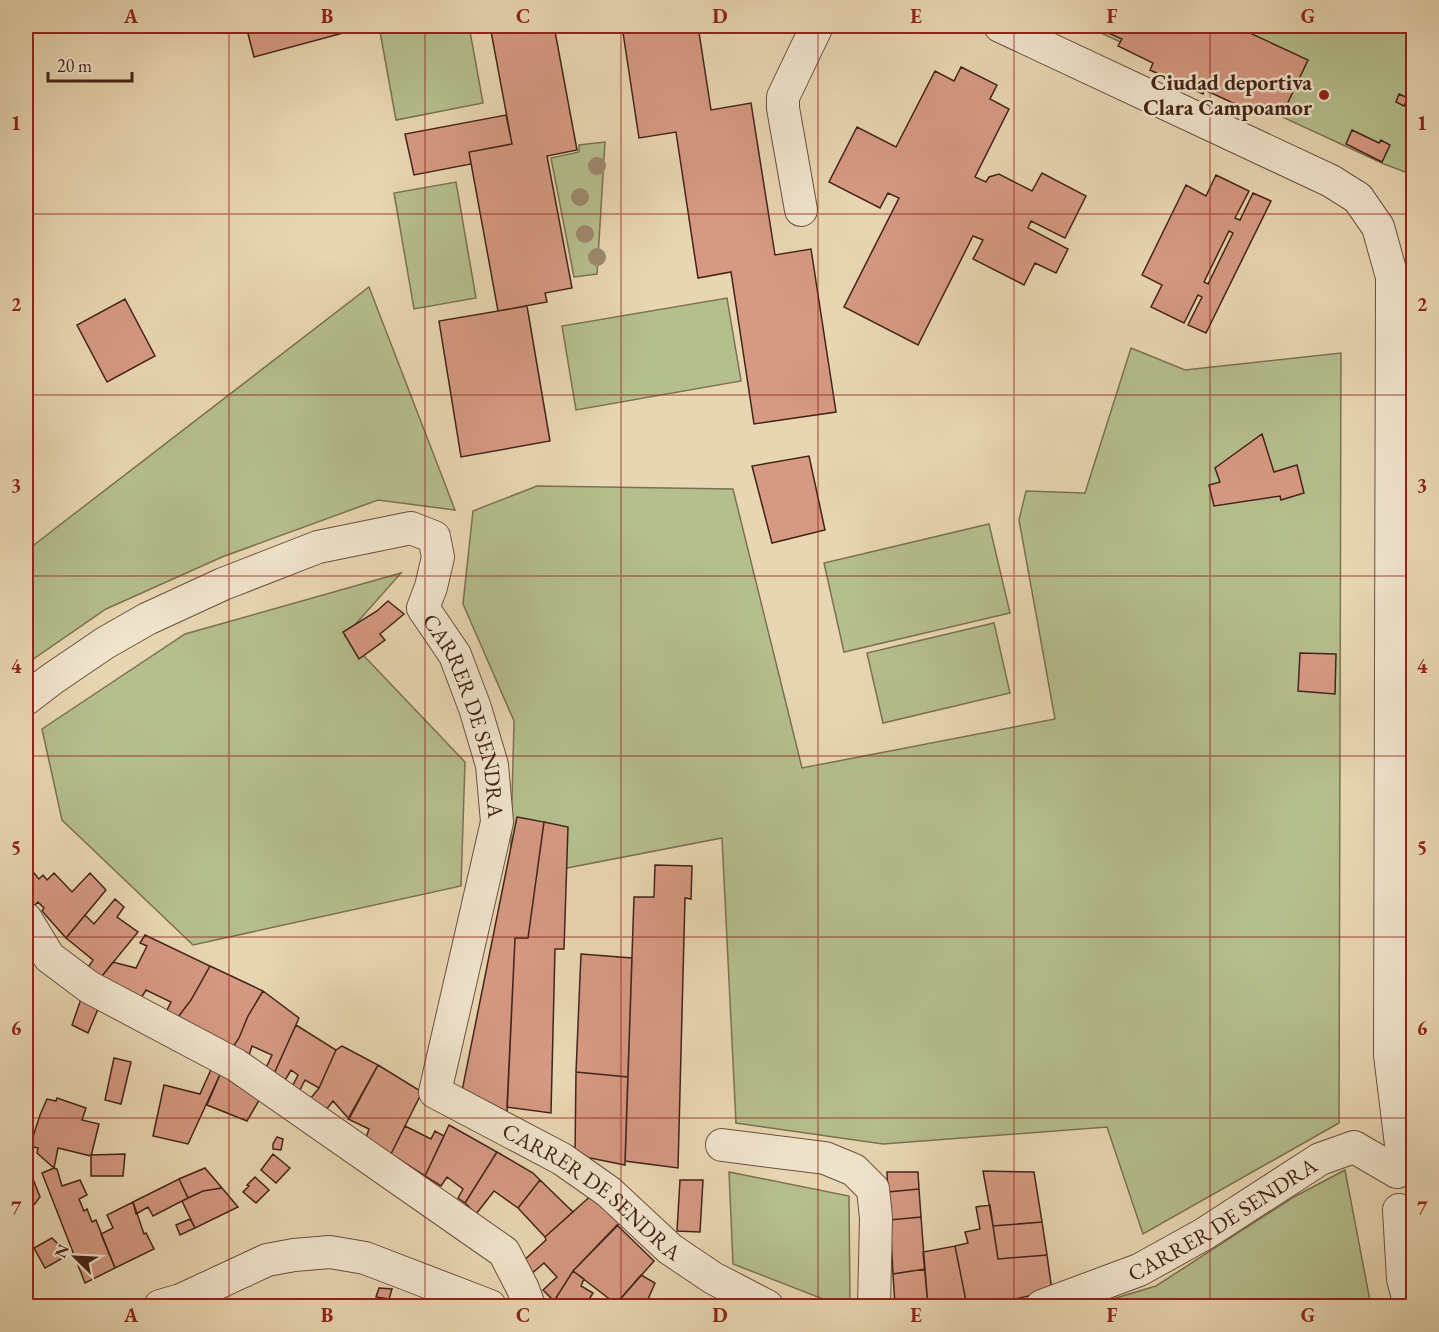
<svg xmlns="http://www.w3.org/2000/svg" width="1439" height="1332" viewBox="0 0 1439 1332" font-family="'EB Garamond',serif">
	<rect width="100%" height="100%" fill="#e8d6b2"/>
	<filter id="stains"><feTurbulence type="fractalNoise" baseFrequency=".00333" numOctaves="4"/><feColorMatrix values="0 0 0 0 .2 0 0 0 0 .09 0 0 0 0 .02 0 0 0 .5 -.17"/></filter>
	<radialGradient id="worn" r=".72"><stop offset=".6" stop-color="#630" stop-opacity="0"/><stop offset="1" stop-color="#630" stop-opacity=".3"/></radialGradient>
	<path fill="#b5be8d" stroke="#7c7152" stroke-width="1.5" d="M379 26H469L483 103 396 120Z
		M1086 26H1413V175L1384 164Z
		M605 142 597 274 574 277 551 158 579 152V145Z
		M456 182 476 298 414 309 394 193Z
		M369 287 455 510 378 500 222 557 106 609 26 664V551Z
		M727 298 741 381 576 410 562 326Z
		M1131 348 1185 370 1341 353 1339 1123 1143 1234 1107 1127 883 1144 736 1123 722 838 510 879 514 721 463 604 473 511 537 486 733 489 802 768 1055 719 1019 520 1026 491 1085 493Z
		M989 524 1010 613 844 652 824 563Z
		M401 573 345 636 465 762 461 886 193 945 62 820 42 729 185 634Z
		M994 623 1010 693 883 723 867 653Z
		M1345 1170 1371 1306H1089L1156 1286 1292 1198Z
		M729 1172 849 1196 850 1306H841L733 1264Z"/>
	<path fill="#d69983" stroke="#432416" stroke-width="1.5" fill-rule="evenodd" d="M246 26H357L358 29 254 57Z
		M490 26H554L577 150 547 156 572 288 545 293 547 302 498 311 469 152 512 144Z
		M622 26H698L711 110 751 103 775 255 811 249 836 412 754 424 731 272 698 278 676 132 639 138Z
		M1093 26H1235L1308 60 1282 115 1265 107 1261 116 1205 90 1203 94 1150 70 1153 63 1118 46 1122 39Z
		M961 67 997 85 990 99 1009 109 975 177 986 182 989 177 999 174 1032 191 1042 173 1086 196 1065 238 1031 221 1028 228 1068 249 1056 273 1035 263 1024 285 973 259 983 240 973 236 918 345 844 307 899 198 888 193 880 208 829 182 857 127 896 147 935 71 954 81Z
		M1399 94 1408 98 1404 106 1396 102Z
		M506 115 512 144 469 152 471 164 414 175 405 134Z
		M1352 130 1379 143 1381 140 1390 145 1382 162 1346 144Z
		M1216 175 1249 191 1235 218 1240 220 1253 193 1271 201 1206 333 1188 325 1202 297 1198 295 1184 323 1151 307 1162 285 1142 275 1186 185 1206 196ZM1229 231 1233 233 1208 284 1204 282Z
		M125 299 155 356 107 382 77 325Z
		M527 306 550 441 461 457 439 321Z
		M1262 434 1274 472 1297 465 1304 493 1281 500 1280 496 1214 506 1209 485 1220 482 1215 468Z
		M809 456 825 530 772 543 752 466Z
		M388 601 404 614 380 634 385 640 359 659 343 632 377 611Z
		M1300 653 1336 654 1335 694 1298 691Z
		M517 817 544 822 528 938H515L507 1113 462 1091Z
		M544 822 568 827 564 949H555L551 1113 507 1107 515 938H528Z
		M26 836 32 837 29 855 26 854Z
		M655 865 692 866 691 899 685 898 678 1168 625 1161 634 897H654Z
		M33 872 39 879 43 875 47 880 54 873 72 892 90 873 106 890 66 938 42 911 44 908 38 902 34 906 26 889V877Z
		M115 899 124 907 117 917 138 932 98 981 85 972 93 960 66 938 85 915 94 924Z
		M145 935 210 966 191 1000 178 1017 166 1012 171 1002 146 990 138 1003 98 981 113 962 136 968 147 946 140 943Z
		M581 954 632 958 628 1077 576 1072Z
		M210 966 263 991 248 1016 239 1038 233 1047 178 1017 191 1000Z
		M263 991 299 1018 273 1076 265 1070 272 1055 252 1046 248 1058 233 1047 239 1038 248 1016Z
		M81 999 98 1009 88 1033 72 1025Z
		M296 1025 336 1050 319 1088 305 1080 299 1092 292 1087 298 1075 291 1070 284 1082 273 1076Z
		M342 1046 378 1065 349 1119 333 1101 326 1110 310 1099 319 1088 336 1050Z
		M114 1058 131 1062 121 1104 105 1100Z
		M213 1065 222 1070 188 1144 153 1136 164 1085 200 1094Z
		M378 1065 422 1092 391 1154 366 1138 369 1129 348 1119Z
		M222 1070 261 1097 247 1121 207 1105Z
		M576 1072 628 1077 625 1165 575 1155Z
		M57 1098 86 1108 82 1120 99 1124 91 1156 58 1148 54 1168 37 1153 38 1148 30 1146 40 1115 47 1099 56 1101Z
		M449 1125 497 1152 465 1203 458 1198 463 1189 447 1177 441 1186 425 1176Z
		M405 1126 431 1139 435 1131 444 1136 425 1176 391 1154Z
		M277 1137 283 1139 281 1150 273 1149V1144Z
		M497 1152 533 1173 540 1180 518 1208 494 1191 476 1214 465 1203Z
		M125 1154 123 1176H91V1155Z
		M273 1154 290 1168 276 1183 261 1170Z
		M54 1168 57 1169 62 1186 80 1180 87 1195 79 1199 84 1211 87 1209 92 1222 96 1220 115 1268 85 1283 42 1173Z
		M205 1168 222 1188 203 1191 188 1198 179 1179Z
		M983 1171 1034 1172 1042 1222 993 1226Z
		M887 1172H918L919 1189 888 1192Z
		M255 1177 269 1190 256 1203 243 1192 249 1186 247 1185Z
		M33 1179 40 1197 26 1215V1188Z
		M179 1179 188 1198 153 1216 148 1207 136 1214 133 1202Z
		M540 1180 573 1212 545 1237 518 1208Z
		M680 1180H703L700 1232 677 1231Z
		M222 1188 238 1207 195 1228 182 1201 203 1191Z
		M919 1189 921 1217 890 1220 888 1192Z
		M595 1192 623 1220 573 1271 554 1301 543 1290 557 1277 544 1263 530 1275 520 1264 546 1240 545 1237Z
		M133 1202 144 1234 146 1233 154 1249 115 1268 101 1234 113 1228 107 1215Z
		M990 1205 998 1259 1047 1255 1052 1291 982 1306H967L955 1246 968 1243 965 1232 980 1229 976 1207Z
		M921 1217 925 1269 893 1274 890 1220Z
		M190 1219 195 1228 180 1235 176 1225Z
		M1042 1222 1047 1255 998 1259 993 1226Z
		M617 1225 654 1261 616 1304 573 1271Z
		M52 1238 59 1245 63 1258 45 1268 34 1248Z
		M955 1246 967 1306H928L923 1252Z
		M925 1269 928 1306H895L893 1274Z
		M573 1271 584 1279 581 1286 593 1293 585 1306H562L554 1301Z
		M641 1275 655 1283 645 1306H614Z
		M379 1288 392 1289 389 1299 376 1297Z"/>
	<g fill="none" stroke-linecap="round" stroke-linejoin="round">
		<g stroke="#6c503d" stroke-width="34">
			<g id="minor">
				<path d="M1000 26 1331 181 1358 198 1378 227 1392 277 1390 1055 1403 1161"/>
				<path d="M801 210 783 108V97L817 26"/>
				<path id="s1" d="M26 699 52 679 105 643 147 619 223 584 318 547 411 528 434 537 438 557 431 587 423 608 455 655 475 708 492 765 497 822 435 1092 562 1159 609 1192 670 1249 713 1278 767 1306"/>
				<path d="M26 919 49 957 89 987 236 1065 504 1252 523 1289 529 1306"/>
				<path d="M722 1145 825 1158 854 1170 873 1189 876 1218 874 1306"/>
				<path d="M1399 1210 1403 1279 1410 1306"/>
				<path d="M160 1306 181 1300 267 1260 294 1255 330 1252 365 1258 490 1306"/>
				<path id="s2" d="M1042 1306 1139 1270 1204 1234 1320 1159 1354 1147 1397 1172"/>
			</g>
		</g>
		<use href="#minor" stroke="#f0e4cd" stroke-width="32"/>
	</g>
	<g fill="#9d896d">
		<circle cx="597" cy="166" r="9"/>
		<circle cx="580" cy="197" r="9"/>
		<circle cx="585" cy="234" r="9"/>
		<circle cx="597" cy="257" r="9"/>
	</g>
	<path fill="none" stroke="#8f2418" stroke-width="1.5" stroke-opacity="0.55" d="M229 26V1306M425 26V1306M621 26V1306M818 26V1306M1014 26V1306M1210 26V1306M26 214H1414M26 395H1414M26 576H1414M26 756H1414M26 937H1414M26 1118H1414"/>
	<circle fill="#8f2418" stroke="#f0e4cd" stroke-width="2" cx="1324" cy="95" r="6"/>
	<g text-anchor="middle" stroke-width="5" stroke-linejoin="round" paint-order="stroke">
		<g font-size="22" font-weight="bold" fill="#432416" stroke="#f0e4cd" text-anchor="end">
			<text x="1312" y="90">Ciudad deportiva<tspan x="1312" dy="25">Clara Campoamor</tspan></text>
		</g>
		<g font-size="22" fill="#432416" stroke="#f0e4cd">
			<text dy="8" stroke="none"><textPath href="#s1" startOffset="642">CARRER DE SENDRA</textPath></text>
			<text dy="8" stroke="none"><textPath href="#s1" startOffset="1218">CARRER DE SENDRA</textPath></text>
			<text dy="8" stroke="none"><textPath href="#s2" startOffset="201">CARRER DE SENDRA</textPath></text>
		</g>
	</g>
	<rect width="1439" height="1332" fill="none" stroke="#e8d6b2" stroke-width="66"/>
	<g transform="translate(75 1257) rotate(294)" stroke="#f0e4cd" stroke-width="4.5" paint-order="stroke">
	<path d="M0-4.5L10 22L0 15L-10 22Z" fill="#432416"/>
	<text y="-9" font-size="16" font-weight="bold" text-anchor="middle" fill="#432416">N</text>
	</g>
	<path d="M48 72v9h84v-9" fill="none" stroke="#432416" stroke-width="3"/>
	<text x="57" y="72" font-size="18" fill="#432416" stroke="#f0e4cd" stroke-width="4.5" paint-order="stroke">20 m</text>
	<rect x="33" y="33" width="1373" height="1266" fill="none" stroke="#8f2418" stroke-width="2"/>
	<g font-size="20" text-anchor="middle" font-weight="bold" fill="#8f2418">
		<text x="131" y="23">A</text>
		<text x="327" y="23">B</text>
		<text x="523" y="23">C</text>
		<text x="720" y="23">D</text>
		<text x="916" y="23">E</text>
		<text x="1112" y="23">F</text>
		<text x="1308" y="23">G</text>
		<text x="16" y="130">1</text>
		<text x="1422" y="130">1</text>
		<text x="16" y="311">2</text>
		<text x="1422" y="311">2</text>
		<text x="16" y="492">3</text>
		<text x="1422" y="492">3</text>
		<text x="16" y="673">4</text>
		<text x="1422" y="673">4</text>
		<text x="16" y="854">5</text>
		<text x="1422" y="854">5</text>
		<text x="16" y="1035">6</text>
		<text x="1422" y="1035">6</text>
		<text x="16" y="1215">7</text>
		<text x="1422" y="1215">7</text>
		<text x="131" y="1322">A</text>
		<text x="327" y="1322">B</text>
		<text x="523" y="1322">C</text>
		<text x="720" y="1322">D</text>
		<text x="916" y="1322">E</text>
		<text x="1112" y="1322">F</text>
		<text x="1308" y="1322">G</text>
	</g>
	<rect width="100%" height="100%" filter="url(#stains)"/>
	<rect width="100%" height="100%" fill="url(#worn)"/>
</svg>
